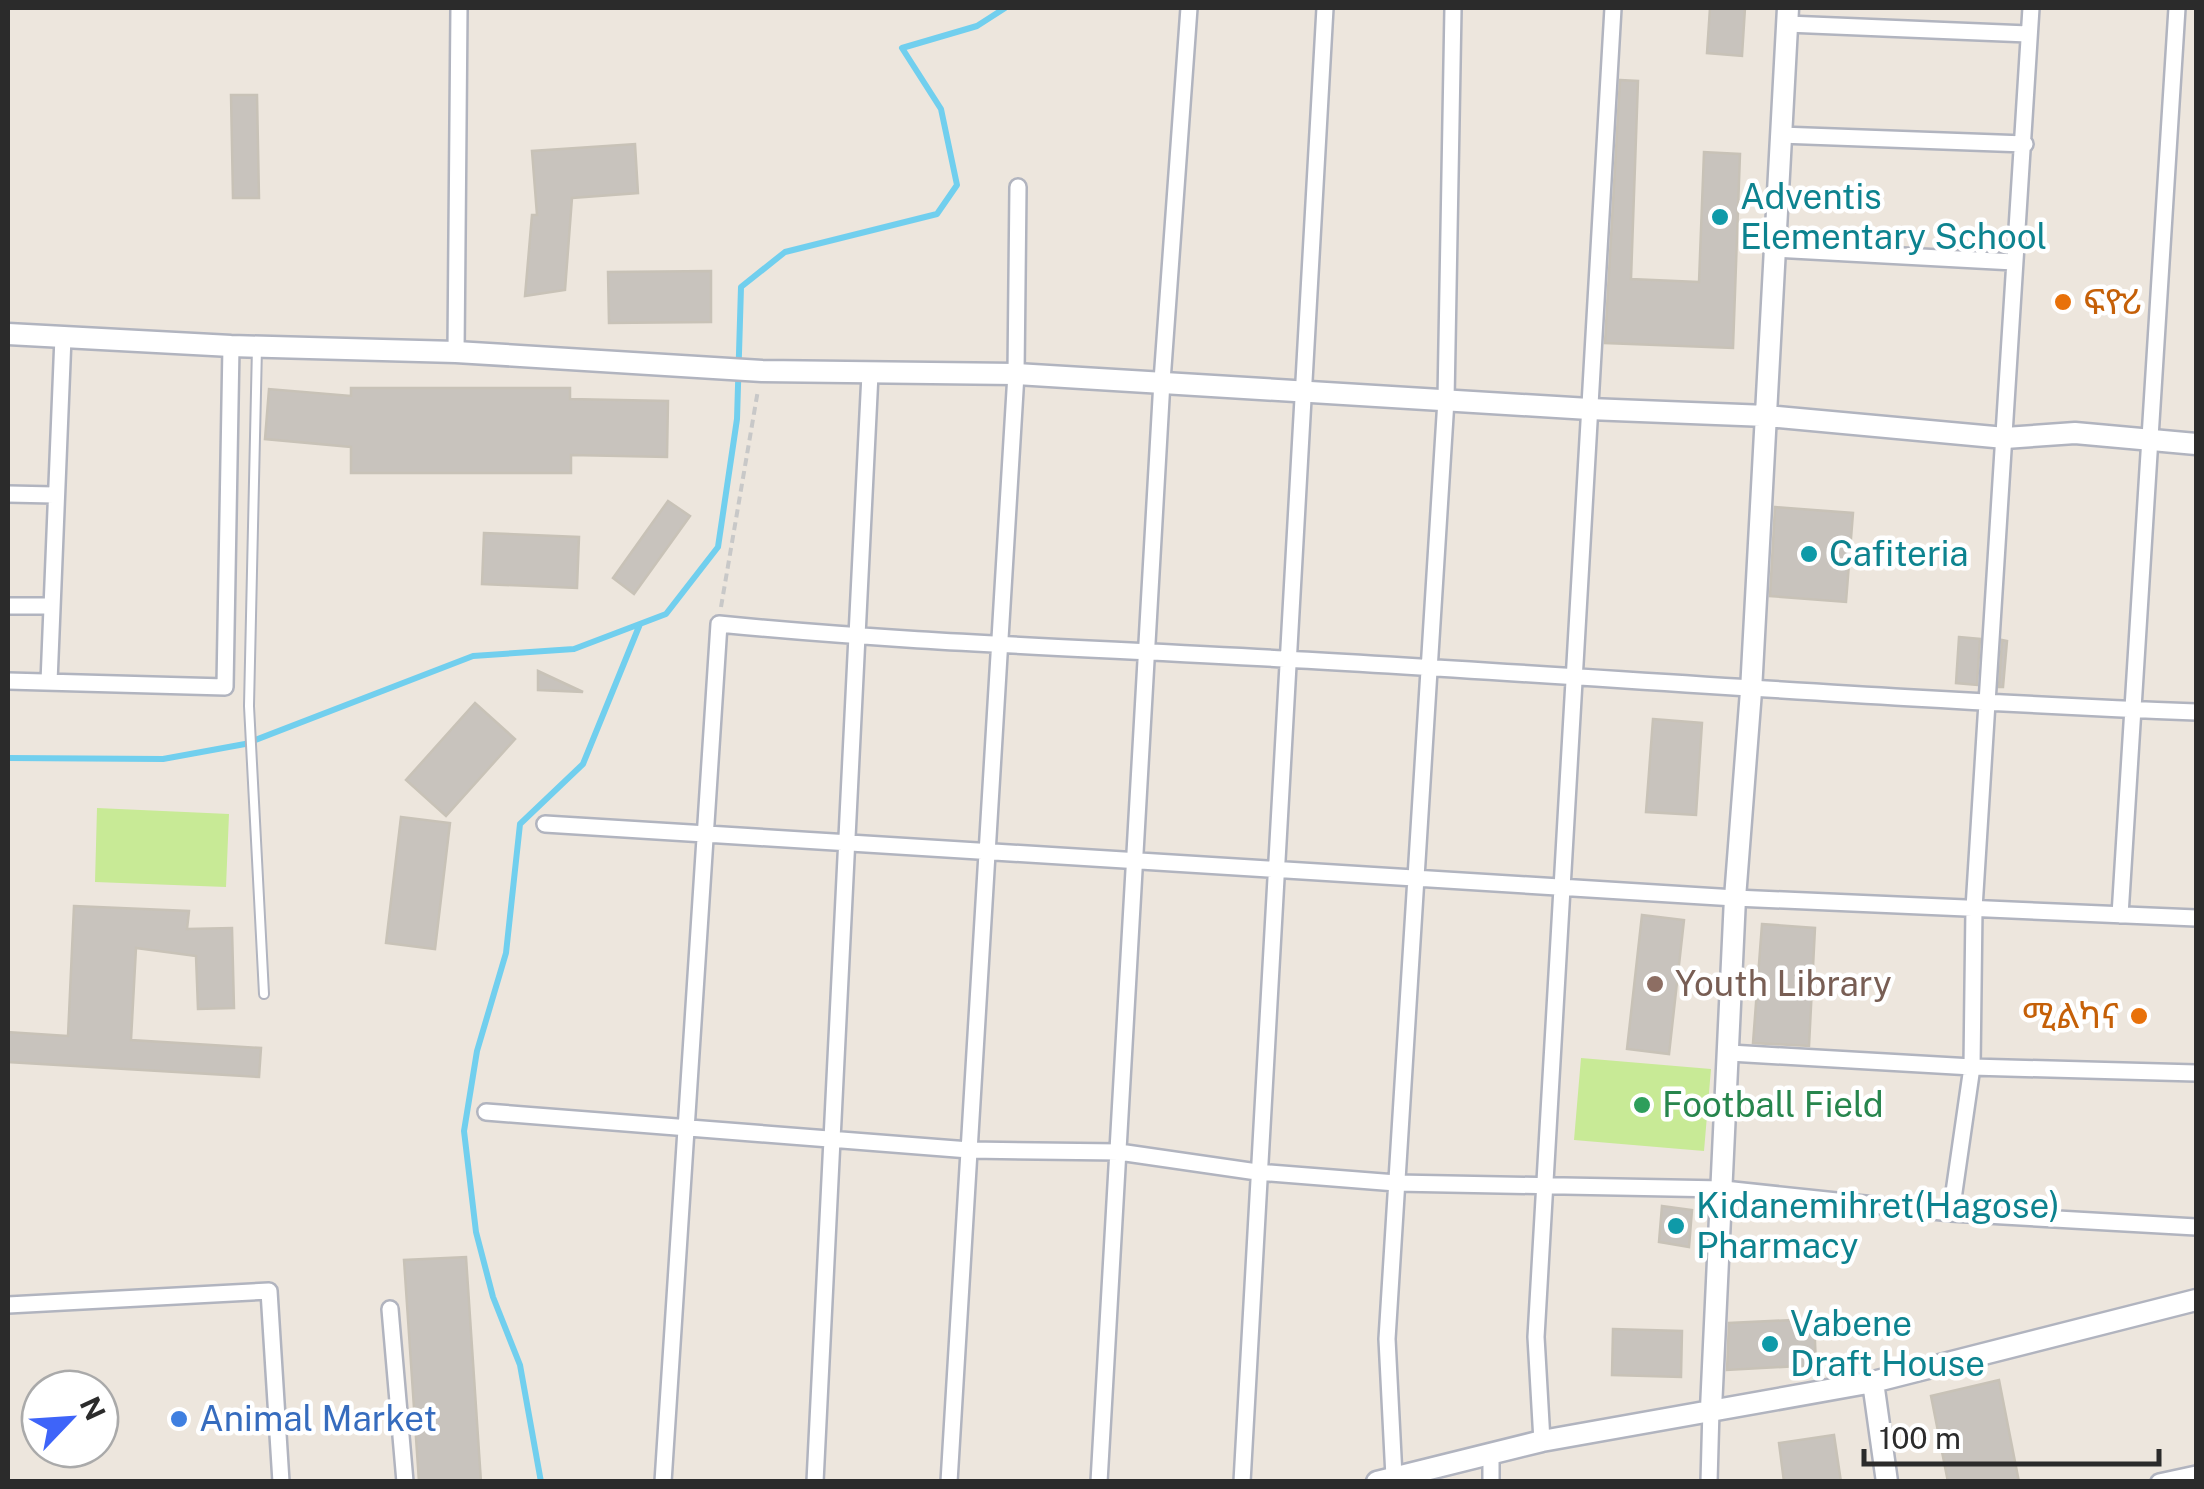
<svg xmlns="http://www.w3.org/2000/svg" width="2204" height="1489" viewBox="0 0 2204 1489" font-family="'Public Sans','Noto Sans Ethiopic',sans-serif">
	<rect width="100%" height="100%" fill="#ede6dd"/>
	<path fill="#c8ea96" d="M97 808 229 814 226 887 95 882Z
		M1581 1058 1711 1069 1704 1151 1574 1140Z"/>
	<g fill="none" stroke-linecap="round" stroke-linejoin="round">
		<path stroke="#71cfee" stroke-width="6" d="M8 758 163 759 245 744 473 656 574 649 666 614 718 547 737 419 741 287 785 252 937 214 957 185 941 109 902 48 977 26 1005 8
			M541 1482 520 1365 493 1297 476 1232 464 1131 477 1051 506 953 520 824 583 764 640 624"/>
	</g>
	<path fill="#c8c3bd" stroke="#c8c2b7" stroke-width="2.5" d="M1710 8H1745L1742 56 1707 53Z
		M1620 80 1638 81 1631 279 1699 282 1704 152 1740 154 1733 348 1605 343Z
		M231 95H257L259 198H233Z
		M635 144 638 193 572 198 565 290 525 296 532 215H537L532 151Z
		M711 271V322L609 323 608 272Z
		M351 388H570V399L668 401 667 457 571 455V473H351V447L265 439 269 389 351 396Z
		M668 501 690 516 634 594 613 578Z
		M1775 507 1853 513 1846 602 1770 596Z
		M484 533 579 537 577 588 482 584Z
		M1959 637 1980 639 1977 685 1956 683Z
		M2002 640 2007 641 2003 687H1999Z
		M538 671 583 692 538 690Z
		M475 703 515 739 446 816 406 780Z
		M1653 719 1702 723 1696 815 1646 812Z
		M401 817 450 823 435 949 386 943Z
		M74 906 189 911 187 929 232 928 234 1008 198 1009 196 956 136 948 131 1040 261 1048 259 1077 8 1062V1032L68 1036Z
		M1642 915 1684 920 1669 1054 1627 1049Z
		M1762 924 1815 928 1809 1046 1753 1043Z
		M1662 1206 1692 1210 1689 1247 1659 1242Z
		M466 1257 481 1482H419L404 1260Z
		M1814 1319 1816 1365 1727 1370 1729 1323Z
		M1613 1329 1682 1331 1681 1377 1612 1375Z
		M1999 1380 2019 1482H1948L1931 1396Z
		M1834 1435 1841 1482H1784L1779 1443Z"/>
	<g fill="none" stroke-linecap="round" stroke-linejoin="round">
		<g stroke="#b1b4bf" stroke-width="12">
			<path id="service" d="M257 347 249 706 264 994"/>
		</g>
		<g stroke="#b1b4bf" stroke-width="20">
			<path id="minor" d="M1787 24 2028 34
				M1780 135 2025 144
				M1774 249 2014 262
				M456 352 459 8
				M8 494 54 495
				M8 606H51
				M8 681 225 687 231 346
				M49 682 63 337
				M545 824 1735 898 2196 918
				M2120 915 2177 8
				M1730 1053 1972 1067 2196 1073
				M486 1112 969 1150 1119 1152 1257 1172 1396 1183 1724 1189 1951 1213 2196 1227
				M1951 1213 1972 1067 1974 908 2031 8
				M8 1305 269 1291 281 1482
				M390 1309 405 1482
				M1542 1441 1536 1337 1613 8
				M1491 1452V1482
				M1394 1477 1387 1339 1446 400 1453 8
				M663 1482 719 624C908 643 1096 648 1285 659 1589 676 1892 700 2196 712
				M815 1482 870 374
				M949 1482 1016 374 1018 187
				M1099 1482 1162 381 1189 8
				M1242 1482 1325 8
				M1709 1482 1711 1409
				M2159 1482 2196 1474"/>
		</g>
		<g stroke="#b1b4bf" stroke-width="25">
			<path id="tertiary" d="M8 334 231 346 456 352 762 371 1016 374 1589 409 1767 416 2005 438 2075 433 2196 444
				M1873 1382 1887 1482
				M1711 1409 1735 898 1751 691 1788 8
				M1377 1482 1542 1441 1873 1382 2196 1300"/>
		</g>
		<path stroke="#c8c8c8" stroke-width="4" stroke-dasharray="8 5" stroke-linecap="butt" d="M721 607 758 390"/>
		<use href="#service" stroke="#fff" stroke-width="8"/>
		<use href="#minor" stroke="#fff" stroke-width="15"/>
		<use href="#tertiary" stroke="#fff" stroke-width="20"/>
	</g>
	<g fill="#0f9aa8" stroke="#fff" stroke-width="4">
		<circle cx="1720" cy="217" r="10"/>
		<circle cx="1809" cy="554" r="10"/>
		<circle cx="1676" cy="1226" r="10"/>
		<circle cx="1770" cy="1344" r="10"/>
	</g>
	<g fill="#e8710a" stroke="#fff" stroke-width="4">
		<circle cx="2063" cy="302" r="10"/>
		<circle cx="2139" cy="1016" r="10"/>
	</g>
	<circle fill="#8d6e63" stroke="#fff" stroke-width="4" cx="1655" cy="984" r="10"/>
	<circle fill="#2e9e5b" stroke="#fff" stroke-width="4" cx="1642" cy="1105" r="10"/>
	<circle fill="#3f7fe0" stroke="#fff" stroke-width="4" cx="179" cy="1419" r="10"/>
	<g text-anchor="middle" stroke-width="9" stroke-linejoin="round" paint-order="stroke">
		<g font-size="35" fill="#0d838f" stroke="#fff" text-anchor="start">
			<text x="1740" y="209">Adventis<tspan x="1740" dy="40">Elementary School</tspan></text>
			<text x="1829" y="566">Cafiteria</text>
			<text x="1696" y="1218">Kidanemihret(Hagose)<tspan x="1696" dy="40">Pharmacy</tspan></text>
			<text x="1790" y="1336">Vabene<tspan x="1790" dy="40">Draft House</tspan></text>
		</g>
		<g font-size="35" fill="#c56008" stroke="#fff" text-anchor="start">
			<text x="2083" y="314">ፍዮሪ</text>
			<text x="2119" y="1028" text-anchor="end">ሚልካና</text>
		</g>
		<g font-size="35" fill="#785e54" stroke="#fff" text-anchor="start">
			<text x="1675" y="996">Youth Library</text>
		</g>
		<g font-size="35" fill="#27864d" stroke="#fff" text-anchor="start">
			<text x="1662" y="1117">Football Field</text>
		</g>
		<g font-size="35" fill="#366cbe" stroke="#fff" text-anchor="start">
			<text x="199" y="1431">Animal Market</text>
		</g>
	</g>
	<rect width="2204" height="1489" fill="none" stroke="#2b2b2b" stroke-width="20"/>
	<g transform="translate(70 1419) rotate(65)"><circle r="48" fill="#ffffff" stroke="#aaaaaa" stroke-width="2.5"/>
	<path d="M0-8L18 38L0 25L-18 38Z" fill="#3e64f9"/>
	<text y="-15" font-size="28" font-weight="bold" text-anchor="middle" fill="#2b2b2b">N</text>
	</g>
	<path d="M1864 1449v15h295v-15" fill="none" stroke="#2b2b2b" stroke-width="5"/>
	<text x="1879" y="1449" font-size="30" fill="#2b2b2b" stroke="#ffffff" stroke-width="8" paint-order="stroke">100 m</text>
</svg>
